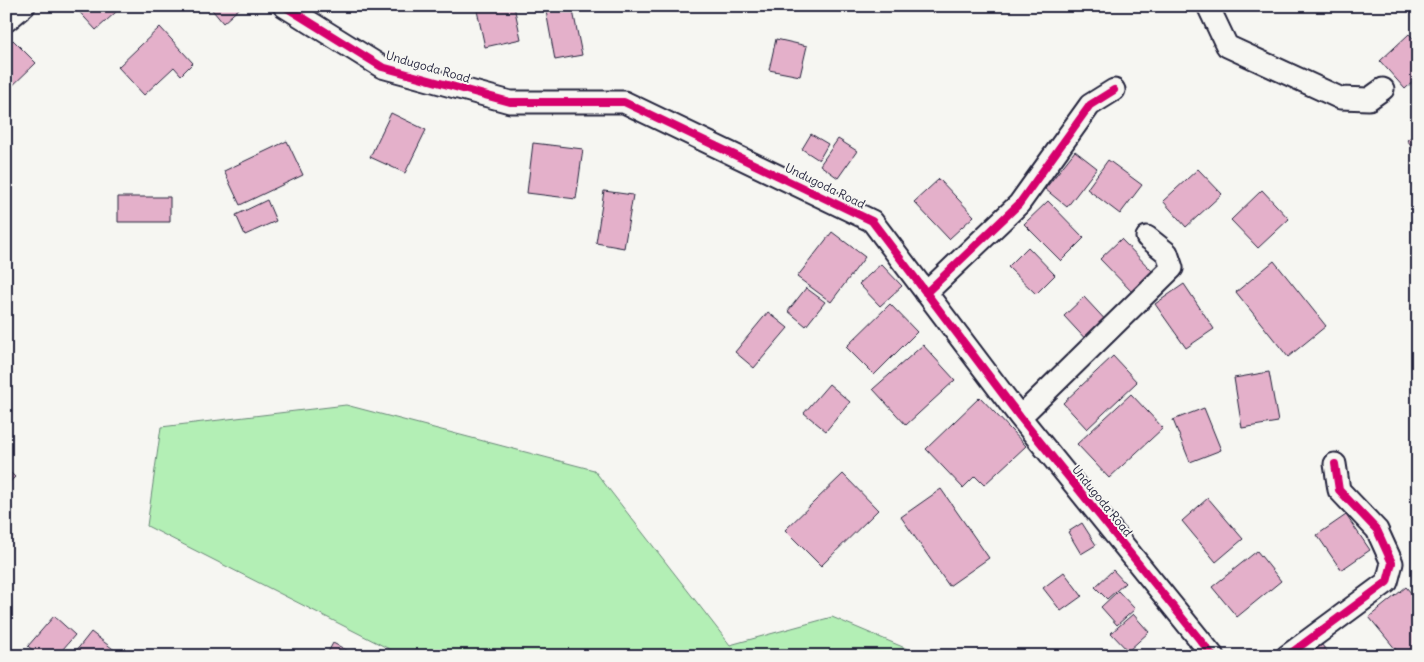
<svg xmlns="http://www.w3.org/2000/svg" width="1424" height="662" viewBox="0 0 1424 662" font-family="Delius,sans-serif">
	<rect width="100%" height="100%" fill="#f6f6f2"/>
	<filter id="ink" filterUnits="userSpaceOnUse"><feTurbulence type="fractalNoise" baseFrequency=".02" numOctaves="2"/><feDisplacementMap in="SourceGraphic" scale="10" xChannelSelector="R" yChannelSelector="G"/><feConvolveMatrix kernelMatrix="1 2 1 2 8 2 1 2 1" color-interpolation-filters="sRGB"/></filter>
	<g filter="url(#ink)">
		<path fill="#b3efb5" stroke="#6a8878" d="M346 405 594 470 730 645 832 617 924 656H403L147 526 161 427Z"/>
		<path fill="#e4b0ca" stroke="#22223b" d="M74 6H111L116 12 96 30Z
			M209 6H242L223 23Z
			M476 6H514L521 39 485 47Z
			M572 6 582 55 555 60 546 11Z
			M160 27 193 63 181 75 174 67 144 95 118 67Z
			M1409 34 1418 43V77L1405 89 1380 61Z
			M776 39 807 46 800 76 769 70Z
			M13 40 36 63 6 92V47Z
			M391 113 426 130 405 173 370 157Z
			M1418 132V154L1407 140Z
			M811 134 828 144 819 160 802 149Z
			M838 139 857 151 838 178 820 165Z
			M287 141 303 175 240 205 224 171Z
			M533 143 583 149 576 199 527 193Z
			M1075 151 1097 168 1067 207 1045 189Z
			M1108 160 1142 185 1120 214 1087 189Z
			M1198 169 1222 194 1186 227 1163 201Z
			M939 179 974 216 949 239 914 202Z
			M1262 190 1289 219 1258 248 1231 220Z
			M604 191 633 195 624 248 596 243Z
			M118 197H170V222H118Z
			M267 200 276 221 245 235 236 215Z
			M1048 201 1084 238 1061 261 1024 224Z
			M832 232 865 257 831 302 797 277Z
			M1121 239 1155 274 1134 294 1100 259Z
			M1028 247 1055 275 1036 294 1008 267Z
			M1274 261 1326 326 1288 357 1236 292Z
			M881 264 902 286 880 306 859 284Z
			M1184 284 1214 329 1186 348 1155 304Z
			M806 288 825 302 806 326 788 311Z
			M1084 297 1110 325 1090 344 1064 316Z
			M890 304 917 332 874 375 846 347Z
			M768 312 788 328 754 368 735 352Z
			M923 345 955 380 906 425 873 389Z
			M1113 356 1137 382 1087 429 1063 403Z
			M1269 372 1278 422 1242 428 1234 378Z
			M829 384 850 402 826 431 804 413Z
			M1131 394 1163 428 1109 478 1077 444Z
			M980 397 1026 446 984 485 975 476 963 488 926 449Z
			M1204 408 1221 450 1190 462 1173 420Z
			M6 468 15 477 6 486Z
			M843 474 878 510 821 566 785 530Z
			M941 489 989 558 949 586 901 517Z
			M1208 498 1243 539 1216 562 1182 521Z
			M1346 515 1370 550 1341 570 1317 535Z
			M1082 523 1096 545 1081 554 1068 532Z
			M1257 551 1281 581 1237 617 1212 587Z
			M1113 570 1125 583 1107 599 1095 587Z
			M1064 572 1082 596 1061 611 1043 588Z
			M1406 587 1418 601V647L1407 656H1401L1369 617Z
			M1118 591 1135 609 1117 625 1101 607Z
			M1133 614 1149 632 1128 651 1111 633Z
			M54 616 75 635 57 656H39L28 646Z
			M91 632 117 652 115 656H72Z
			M333 643 358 656H326Z
			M1321 644 1331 656H1306Z"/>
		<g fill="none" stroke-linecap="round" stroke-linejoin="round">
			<g stroke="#22223b" stroke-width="25">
				<path id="street" d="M284 6 382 67 510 102H624L872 221 1020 417 1213 656
					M1208 6 1227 46 1340 98 1369 99 1383 89
					M6 21 24 6
					M926 293 1019 204 1090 105 1114 90
					M1020 417 1172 268 1167 253 1147 237
					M1287 656 1387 582 1392 563 1377 530 1339 490 1335 464"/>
			</g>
			<use href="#street" stroke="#f6f6f2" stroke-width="21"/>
			<g stroke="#f6f6f2" stroke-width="11">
				<path id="cycleway" d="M284 6 382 67 510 102H624L872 221 1020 417 1213 656
					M926 293 1019 204 1090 105 1114 90
					M1287 656 1387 582 1392 563 1377 530 1339 490 1335 464"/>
			</g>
			<use href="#cycleway" stroke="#d6006c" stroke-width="8"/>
		</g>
	</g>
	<g text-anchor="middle" stroke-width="4" stroke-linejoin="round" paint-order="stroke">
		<g font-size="12" fill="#22223b" stroke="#f6f6f2">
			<text transform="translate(428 67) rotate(16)" y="4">Undugoda Road</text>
			<text transform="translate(825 186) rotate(26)" y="4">Undugoda Road</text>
			<text transform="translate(1102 501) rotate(51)" y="4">Undugoda Road</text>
		</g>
	</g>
	<rect width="1424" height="662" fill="none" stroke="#f6f6f2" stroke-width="25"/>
	<rect x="12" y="12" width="1399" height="637" fill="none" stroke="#22223b" stroke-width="2" filter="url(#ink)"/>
</svg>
